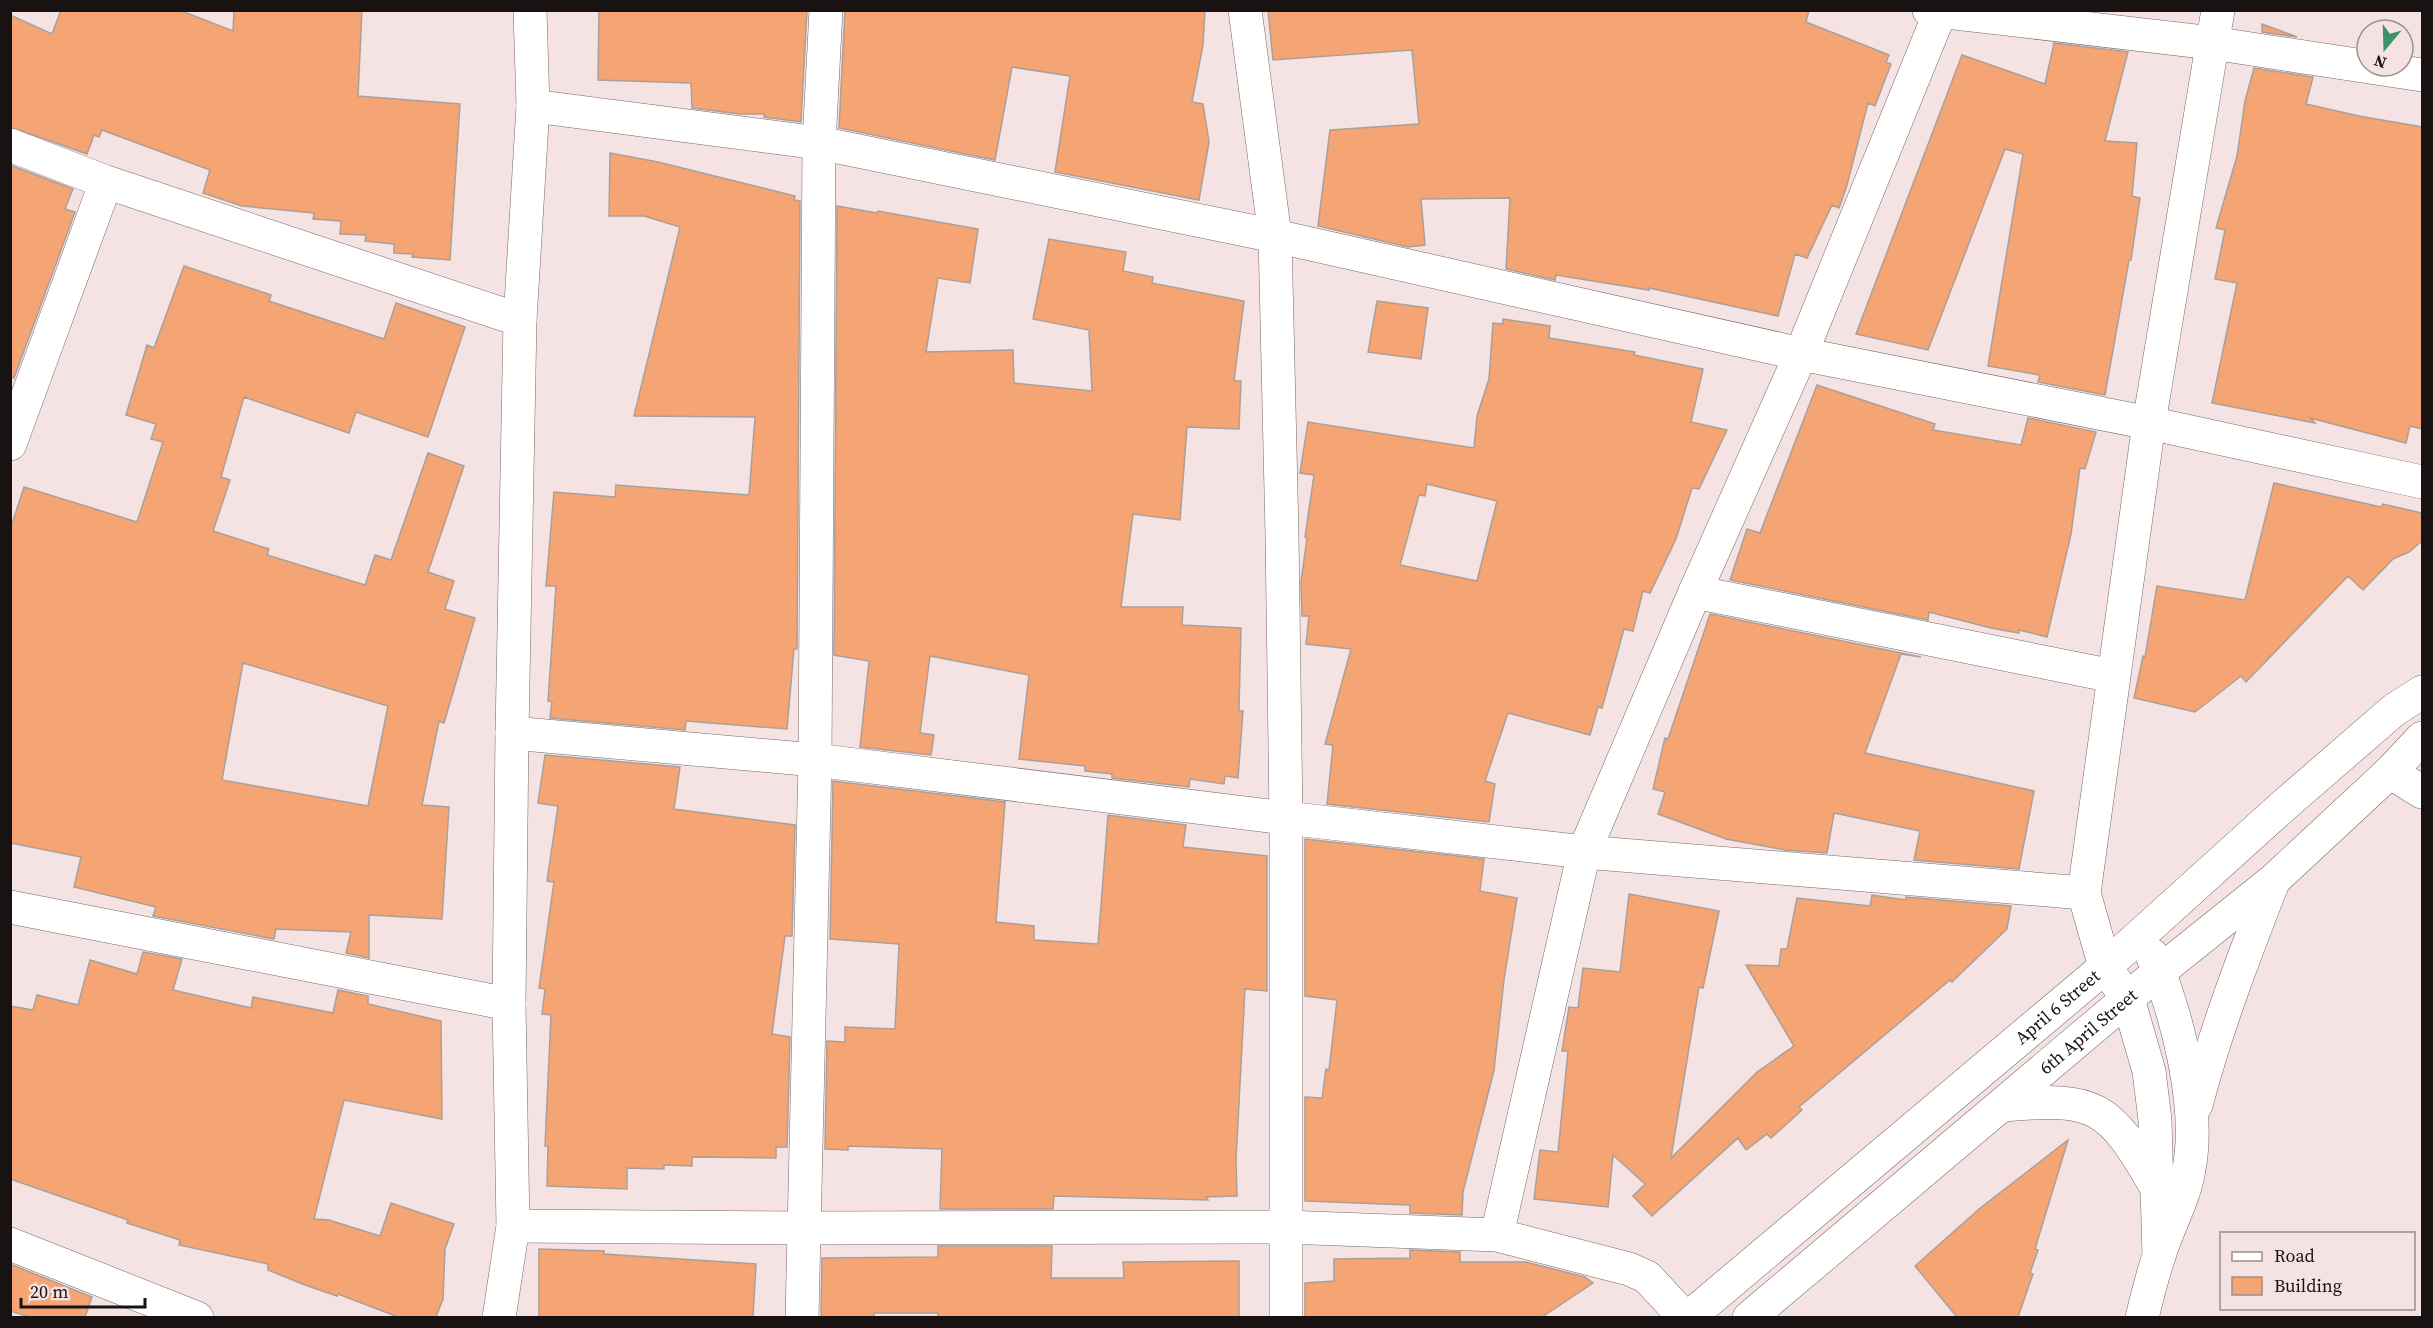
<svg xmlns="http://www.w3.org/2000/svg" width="2433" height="1328" viewBox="0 0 2433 1328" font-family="'Source Serif 4',serif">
	<rect width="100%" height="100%" fill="#f4e3e2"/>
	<path fill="#f5a473" stroke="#ac9f98" stroke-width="1.5" fill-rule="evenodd" d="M61 10H179L233 31 234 10H362L358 96 460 104 450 260 412 257 413 254 394 253V244L365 241 366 235 340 234 341 221 313 219 314 213 242 206 203 193 210 170 102 130 99 137 94 135 87 154 10 127V15L52 34Z
		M599 10H807L801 122 764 117V114H740L692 108 691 83 598 80Z
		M845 10H1205L1203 45 1192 102 1203 104 1209 142 1199 200 1055 172 1070 76 1012 67 995 160 839 128Z
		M1268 10H1809L1806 22 1889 55 1886 62 1891 64 1875 106 1868 103 1847 185 1839 208 1832 205 1807 258 1795 254 1778 316 1649 288V290L1556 275 1555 280 1506 269 1510 198 1421 199 1425 245 1408 247 1318 226 1330 130 1419 124 1412 50 1273 60Z
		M2262 24 2297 37 2262 32Z
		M2054 43 2128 52 2105 141 2137 143 2132 196 2140 198 2131 260H2129L2105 395 2038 382 2040 375 1988 366 2023 154 2005 149 1928 350 1856 334 1962 55 2045 84Z
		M2254 68 2313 77 2306 104 2359 116 2422 127V429L2410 426 2406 443 2310 418 2315 423 2212 403 2237 283 2215 279 2225 230 2216 228 2237 156 2245 101Z
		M610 153 658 162 795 196 794 200 800 201 797 649H794L787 729 686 721 685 730 550 718 552 702 548 701 556 586H546L554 492 615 497 616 485 749 495 755 417 634 416 680 227 644 216H609Z
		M10 165 73 189 65 209 75 212 14 378 10 377Z
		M837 206 877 213 878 211 978 229 970 283 938 278 926 352 1013 350 1014 383 1092 391 1089 330 1033 319 1049 239 1126 252 1123 271 1153 277 1152 283 1244 301 1234 381H1241L1239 429 1187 427 1180 520 1133 514 1121 607H1183L1182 625 1241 628 1239 711H1243L1238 778 1225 776 1224 784 1190 779 1189 787 1112 778V774L1085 771V766L1019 759 1029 675 930 656 920 733 934 735 931 755 860 747 869 661 834 655Z
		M184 266 271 295 269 301 384 339 396 303 465 327 428 437 356 412 349 433 244 397 221 477 230 480 213 531 269 549 267 555 365 585 375 555 391 560 428 453 464 466 428 572 454 581 445 609 475 618 444 723 439 721 422 805 449 807 442 919 369 915V958L346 953 351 932 276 929 274 939 153 916 156 907 74 887 81 857 10 843V530L24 487 137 522 163 442 151 439 156 424 126 415 147 345 154 348ZM243 663 388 706 368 806 222 780Z
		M1377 301 1428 308 1421 359 1368 352Z
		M1503 319 1550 326 1549 338 1635 352 1634 355 1703 369 1691 422 1727 430 1699 489 1692 488 1676 539 1650 593 1643 591 1633 631 1624 629 1602 708 1598 707 1590 735 1508 713 1485 781 1495 784 1489 822 1327 804 1333 745 1325 744 1351 649 1306 644 1309 616H1302L1301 582 1307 538 1305 537 1314 475 1300 473 1308 422 1474 448 1477 416 1489 379 1493 323 1503 324ZM1427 484 1497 501 1477 581 1400 565 1419 495 1425 496Z
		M1817 385 1935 424 1933 430 2021 445 2028 418 2096 432 2085 469 2080 468 2071 534 2047 637 2019 630V633L1991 628 1929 612 1928 620 1730 580 1747 529 1760 533Z
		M2274 483 2381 507 2383 504 2422 513V541L2409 552 2393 559 2363 590 2348 576 2246 682 2241 676 2195 712 2134 698 2143 656 2145 657 2157 586 2245 600Z
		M1710 614 1921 657 1901 654 1865 753 2034 791 2019 869 1914 860 1920 831 1834 813 1827 853 1785 850 1726 839 1658 814 1665 792 1653 789 1665 738 1668 739Z
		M545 755 680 767 674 809 795 825 792 936H785L772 1034 790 1037 787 1147H776V1158L692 1157V1166L664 1165V1169L627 1168V1189L547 1186 548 1146H545L551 1015 542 1014 545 989 539 988 554 882 547 881 558 806 538 803Z
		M833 781 1005 802 996 922 1034 926V940L1098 944 1108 815 1186 825 1183 847 1267 856V991L1245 989 1236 1160 1237 1196 1206 1197 1208 1200 1054 1196 1053 1209H940L942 1149 848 1146V1150L825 1149 827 1041 845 1042V1027L895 1029 899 944 830 939Z
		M1305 839 1484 859 1480 891 1517 898 1504 980 1494 1070 1463 1192 1462 1215 1410 1213V1205L1305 1201V1097L1322 1098 1326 1069 1329 1070 1337 1000 1305 996Z
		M1629 894 1719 911 1703 988 1699 987 1671 1158 1757 1072 1794 1046 1746 965 1779 966 1781 949H1787L1797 898 1870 906 1872 895 1906 900V897L2011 906 2007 929 1952 982 1950 980 1799 1107 1802 1110 1771 1138 1767 1134 1746 1150 1738 1138 1652 1216 1633 1196 1645 1184 1613 1155 1608 1207 1534 1199 1540 1150 1558 1152 1568 1051H1562L1569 1007 1578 1008 1583 968 1620 972Z
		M143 952 182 959 173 990 251 1008 253 997 333 1013 338 990 368 996V1004L441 1021 442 1119 344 1100 314 1219 329 1220 380 1236 391 1203 454 1224 445 1249 443 1299 436 1317H398L338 1294 337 1296 305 1285 268 1270V1264L179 1245 180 1240 127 1223 128 1220 10 1179V1006L33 1010 37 995 78 1005 90 960 137 974Z
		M2068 1140 2035 1249 2038 1250 2030 1273 2033 1274 2018 1317H1957L1915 1266 1979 1209Z
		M938 1246H1052L1051 1278H1124L1123 1262 1239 1261V1317H938V1313H874V1317H821L822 1258 938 1257Z
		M539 1249 604 1251V1254L756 1264 753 1317H539Z
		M1410 1250 1460 1252V1262H1526L1585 1277 1593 1283 1542 1317H1305V1283L1334 1281V1259L1410 1258Z
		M10 1264 92 1297 85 1317H30L10 1311Z"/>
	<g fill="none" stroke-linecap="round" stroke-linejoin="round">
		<g stroke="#776967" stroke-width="34">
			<g id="minor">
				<path d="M1245 10 1275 236 1282 534 1286 818V1318"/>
				<path d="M1929 10 2212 43 2422 75"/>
				<path d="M533 106 819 143 1275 236 1801 354 2149 423 2422 482"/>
				<path d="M10 145 106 182 520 320"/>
				<path d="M10 444 106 182"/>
				<path d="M1695 592 2113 676"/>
				<path d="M512 733 815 760 1286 818 1584 852 2084 893"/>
				<path d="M2390 772 2422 792"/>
				<path d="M10 907 509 1004"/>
				<path d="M2004 1105C2096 1097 2109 1105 2155 1185"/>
				<path d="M2196 1105C2216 1029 2244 956 2273 882"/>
				<path d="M513 1226 803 1228 1285 1227 1497 1235 1629 1269 1647 1277 1685 1318"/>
				<path d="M1497 1235 1584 852 1695 592 1801 354 1941 10"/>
				<path d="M10 1244 197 1318"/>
				<path d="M2159 1255 2155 1120 2149 1071 2128 999 2105 967 2084 893 2149 423 2218 10"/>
				<path d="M499 1318 513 1226 509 1004 512 733 520 320 533 106 530 10"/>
				<path d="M802 1318 815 760 819 143 826 10"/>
				<path id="s1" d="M1688 1318 2105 967 2282 807 2394 710 2422 692"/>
				<path id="s2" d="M1749 1318 2159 972 2275 879 2390 772 2422 738"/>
				<path d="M2142 1318C2147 1297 2152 1276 2159 1256 2168 1226 2184 1200 2189 1169 2201 1106 2177 1013 2152 955"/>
			</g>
		</g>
		<use href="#minor" stroke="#fff" stroke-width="33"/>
	</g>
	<g text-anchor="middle" stroke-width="4.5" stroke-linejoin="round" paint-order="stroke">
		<g font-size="18" fill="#181212" stroke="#f4e3e2">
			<text dy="6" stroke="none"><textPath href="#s1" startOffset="483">April 6 Street</textPath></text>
			<text dy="6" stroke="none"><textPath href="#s2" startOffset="444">6th April Street</textPath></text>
		</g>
	</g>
	<rect width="2433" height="1328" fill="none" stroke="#181212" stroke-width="24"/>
	<rect x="2220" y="1232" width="195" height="78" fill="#f4e3e2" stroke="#9c8f8f" stroke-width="1.5"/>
	<rect x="2232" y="1252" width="30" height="9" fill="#ffffff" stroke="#9c8f8f" stroke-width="1.5"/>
	<text x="2274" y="1262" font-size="18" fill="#181212">Road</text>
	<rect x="2232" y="1277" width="30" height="18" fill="#f5a473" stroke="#9c8f8f" stroke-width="1.5"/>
	<text x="2274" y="1292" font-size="18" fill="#181212">Building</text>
	<g transform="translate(2385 48) rotate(199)"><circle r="28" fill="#f4e3e2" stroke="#9c8f8f" stroke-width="1.5"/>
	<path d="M0-4.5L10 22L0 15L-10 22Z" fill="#3d9367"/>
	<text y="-9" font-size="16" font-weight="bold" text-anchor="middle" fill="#181212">N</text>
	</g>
	<path d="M21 1298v9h124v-9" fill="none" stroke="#181212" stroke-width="3"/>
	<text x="30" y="1298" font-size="18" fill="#181212" stroke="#f4e3e2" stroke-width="4.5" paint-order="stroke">20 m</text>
</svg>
